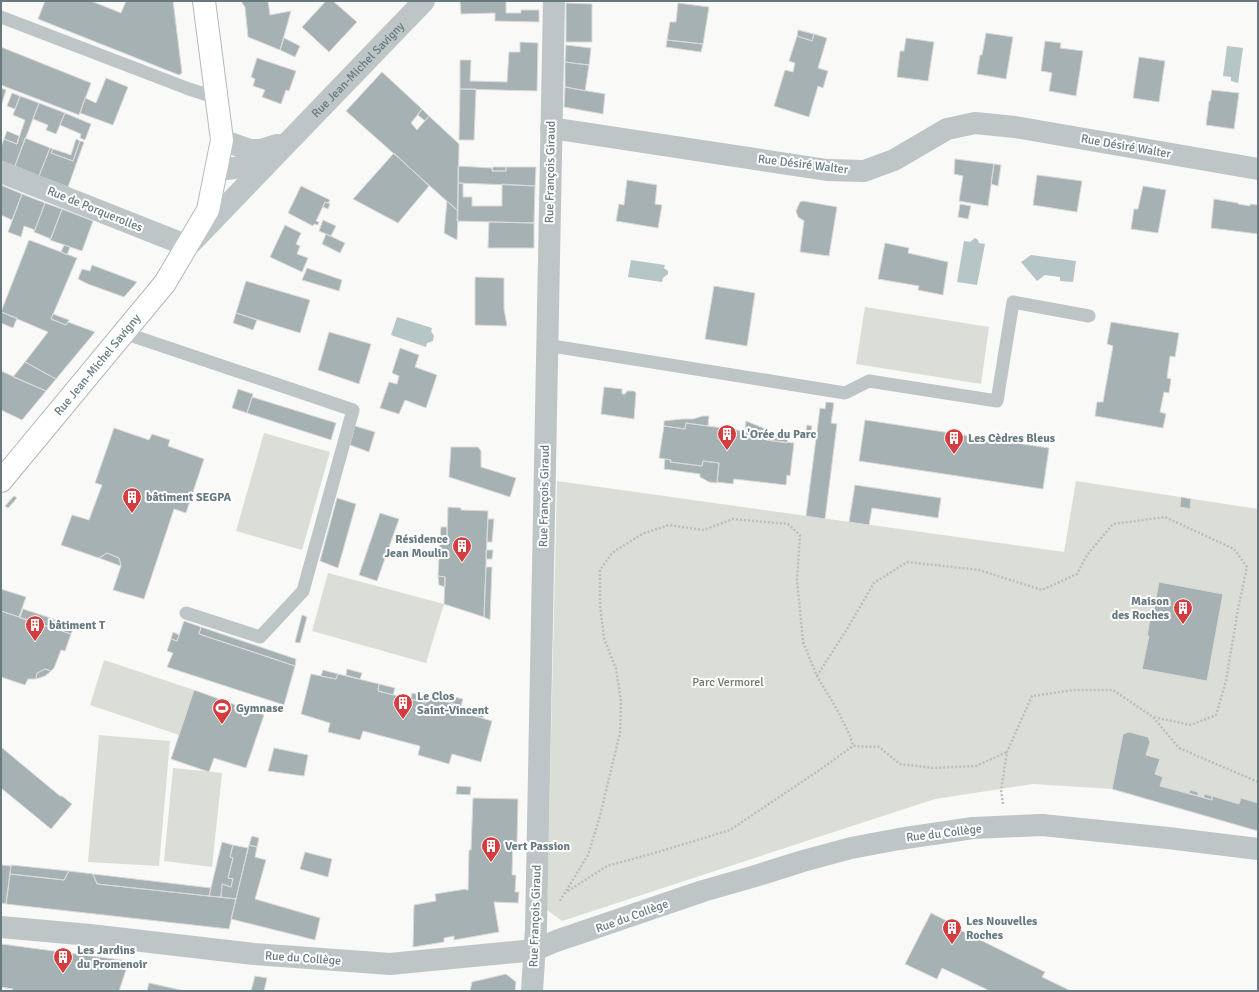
<svg xmlns="http://www.w3.org/2000/svg" width="1259" height="992" viewBox="0 0 1259 992" font-family="Signika,sans-serif">
	<rect width="100%" height="100%" fill="#f9f9f7"/>
	<path fill="#dbded7" d="M865 307 989 327 981 384 856 364Z
		M264 433 330 452 302 550 236 531Z
		M557 481 1064 552 1076 481 1258 509V831L1112 789 1033 784 935 799 562 921 547 910Z
		M328 573 444 604 426 663 312 631Z
		M104 660 194 690 179 735 90 705Z
		M99 735 170 741 159 866 88 862Z
		M173 768 222 773 212 867 164 861Z"/>
	<path fill="#b6c5c5" d="M1227 46 1243 48 1238 83 1231 81V77L1223 76Z
		M975 238 978 240 979 243 985 244 977 285 957 282 964 241 970 242Z
		M1031 255 1076 261 1073 282 1060 281V277L1045 275 1037 281 1021 262Z
		M631 260 665 265 664 268 668 271V274L663 278 662 282 628 277Z
		M397 317 432 328 431 331 434 336 433 341 427 343 426 347 391 335Z"/>
	<path fill="#a6b1b3" stroke="#dbdad9" d="M45 1H91L121 13 126 1H173L182 73 179 75 38 19Z
		M242 1H268L270 15 291 11 280 50 248 37 245 7 242 3Z
		M326 1H333L357 22 329 52 302 27Z
		M460 1H506V13H521V10H539V22L495 21V13L461 14Z
		M566 3 592 4V42H566Z
		M678 3 709 7 703 44 667 40 670 22H676Z
		M798 30 814 34 812 41 797 36Z
		M986 33 1013 37 1006 79 977 74 980 55H982Z
		M814 34 827 38 818 68 828 71 823 88 818 86 809 117 774 106 785 70 793 72 795 63 789 61 797 36 812 41Z
		M284 38 300 46 295 57 280 50Z
		M906 38 934 42 928 81 897 77 900 51H904Z
		M667 40 703 44 701 52 666 47Z
		M1045 41 1061 43 1060 48 1083 51 1076 96 1049 91 1052 73 1041 71Z
		M520 42 538 43 537 91 460 89V60H471L470 81 507 82 509 52H520Z
		M566 45 591 48 589 65 565 62Z
		M1 47 91 83 79 115 1 85Z
		M1139 57 1165 61 1159 102 1133 98Z
		M257 58 296 71 289 91 286 90 281 104 262 97 265 90 253 86 255 79 251 77Z
		M565 62 589 65 585 91 565 87Z
		M382 72 422 109 411 123 417 130 429 116 459 144 458 211 346 111Z
		M106 78 128 87 113 125 80 113 85 98 96 103Z
		M565 87 605 94 603 114 564 107Z
		M1 88 6 90 2 103H1Z
		M460 89H476L474 140H459Z
		M1212 90 1239 93 1234 129 1206 125 1209 101H1210Z
		M12 93 20 96 15 109 7 106Z
		M20 96 39 103 15 166 1 161V147L4 139 17 144 25 120 13 115Z
		M39 103 65 113 56 134 46 130 48 125 33 119Z
		M422 109 429 116 425 121 418 115Z
		M65 113 91 124 85 140 80 138 81 134 60 125Z
		M7 131 19 136 17 144 4 139Z
		M25 138 50 148 39 176 15 166Z
		M76 139 80 141 73 161 51 153 53 149 71 155Z
		M80 141 84 142 68 187 39 176 50 148 53 149 51 153 73 161Z
		M394 153 429 186 398 223 353 199Z
		M955 159 994 164 988 206 959 201 963 176 954 174Z
		M994 164 1001 165 998 186 991 184Z
		M458 166 492 168V171H506V167H536L535 186 458 183Z
		M493 167H506V171H492Z
		M1037 175 1082 181 1077 212 1033 205Z
		M627 180 657 185 655 204 662 205 658 228 616 221 619 204 624 205Z
		M458 183H463V197H472V206H502V184L535 186 534 223 457 221Z
		M1 185 22 194 12 220 1 215Z
		M301 186 330 200 328 203 325 202 316 221 319 222 318 225 314 224 313 226 288 213Z
		M1143 186 1166 190 1158 233 1131 229 1134 209H1138Z
		M22 194 45 203 35 230 24 226 21 237 8 232Z
		M1214 199 1238 203V204L1250 206V204L1258 205V234L1211 228Z
		M447 201 458 211 457 240 444 233Z
		M803 201 837 207 829 256 800 252 804 221 798 217 796 211 800 202Z
		M325 202 330 204 328 209 323 207Z
		M45 203 62 209 51 239 34 232Z
		M960 204 971 206 968 219 958 217Z
		M62 209 93 221 82 251 50 240Z
		M323 220 336 226 331 236 319 231Z
		M489 222 534 223V248H488Z
		M285 225 301 233 296 244 300 246 297 254 308 258 302 272 270 257Z
		M326 234 345 243 340 253 322 244Z
		M29 240 77 258 51 319 66 325 68 322 95 332 56 379 25 362 48 332 1 312Z
		M885 243 909 248 908 253 948 262 943 295 918 290 919 286 878 279Z
		M64 245 70 247 67 255 61 252Z
		M92 265 137 282 124 297 88 284 78 279 82 269 90 271Z
		M307 268 342 280 339 291 302 280Z
		M475 277 504 278V309L507 326 475 325Z
		M246 281 310 300 300 333 236 313Z
		M714 286 755 293 747 346 705 339Z
		M1 312 17 318 13 328 1 323Z
		M236 313 257 320 253 330 233 323Z
		M53 314 69 320 66 325 51 319Z
		M1111 322 1179 333 1175 357 1170 356 1167 378 1171 379 1169 393 1164 392 1160 412 1166 414 1163 428 1095 416 1097 402H1103L1113 346 1107 344Z
		M329 332 371 344 359 384 318 370Z
		M400 348 419 355 415 367 437 375 426 408 405 400 399 414 380 408 389 382 397 384 399 376 392 373Z
		M25 362 56 379 46 391 13 377Z
		M1 371 46 391 22 420 1 410Z
		M604 387 622 389V394H625L627 391H634L636 393 634 419 601 414Z
		M238 389 253 394 247 413 232 408Z
		M252 397 336 423 331 440 247 413Z
		M826 402 834 403 831 423 837 424 825 519 806 516 820 408 825 409Z
		M703 416H709L708 426 686 423 685 429 664 426V421L682 419H693Z
		M865 420 1049 448 1043 489 859 461Z
		M746 421 788 438 787 443 766 440V434L745 431Z
		M686 423 766 434V440L794 443 790 476 787 475 786 485 734 479 733 484 717 482 719 463 703 461 702 466 670 462 671 460 659 458 664 426 685 429Z
		M807 425 812 426 811 431 806 430Z
		M355 426 375 432 369 452 350 445Z
		M114 428 149 440 152 434 170 440 168 446 204 459 186 513 174 509 144 599 113 590 121 566 119 558 107 553 99 558 61 545 72 515 89 520 102 485 95 483Z
		M451 447H478L481 451V467L516 478 510 497 449 477Z
		M665 459 671 460 670 462 702 466 703 461 719 463 717 483 709 482 700 477V474L664 469Z
		M855 485 941 498 938 518 872 508 869 525 849 522Z
		M14 496 17 498 8 508 5 506Z
		M1181 497 1191 499 1190 509 1180 507Z
		M337 498 356 504 338 568 320 561Z
		M448 507 461 508V510L488 511 484 617 444 604 445 577 438 576 440 540H447Z
		M380 513 399 519 377 581 359 575Z
		M488 519H494L492 542H487Z
		M441 527H447V540H440Z
		M486 550H493L492 559H486Z
		M107 553 119 558 121 566 99 558Z
		M486 567H492L490 620 484 617Z
		M438 576 445 577V587L439 585Z
		M1159 582 1223 594 1207 681 1142 669 1149 636H1147L1151 614H1153Z
		M1 589 26 597 19 617 1 611Z
		M23 609 75 626 71 634 20 618Z
		M1 611 71 634 65 651 61 650 54 668 51 671 45 669 37 673 36 679H28L25 685 1 677Z
		M302 615 307 617 300 643 295 642Z
		M184 621 201 627 199 634 295 666 284 705 167 667 173 653 167 651 171 639 177 641Z
		M201 627 296 659 295 666 199 634Z
		M173 632 179 635 177 641 171 639Z
		M45 669 51 671 45 676 36 679 37 673Z
		M347 669 362 673 360 679 346 675Z
		M323 670 338 674 336 679 321 676Z
		M311 674 336 679 338 674 379 684 378 691 426 703 428 697 469 708 468 714 492 721 481 762 452 754 449 764 418 755 420 746 363 731 360 740 328 732 330 723 301 714Z
		M379 684 395 688 393 695 378 691Z
		M194 690 264 715 246 768 214 758 209 772 171 759Z
		M412 693 428 697 426 703 411 699Z
		M450 696 463 699 461 706 448 702Z
		M469 708 484 712 483 718 468 714Z
		M1129 732 1148 737 1150 742 1146 755 1160 759 1155 774 1163 777 1160 786 1212 800V796L1239 804 1241 798 1258 803V831L1112 789 1123 734Z
		M1 747 60 796H62L72 804 51 829 1 788Z
		M274 748 308 755 304 776 268 771Z
		M457 786 471 787 470 795 456 794Z
		M1190 790 1198 792V796L1189 793Z
		M1204 794 1212 796V800L1204 798Z
		M473 798 518 799 517 842H513L512 875H516L515 892H519L518 903 494 902 499 932 454 940V936L444 938V942L413 947 414 905 436 901 435 894 466 889V890H468L469 850H471Z
		M252 836 259 838 257 847 249 845Z
		M222 842 233 845 230 857 233 858 228 878 233 879 231 887 222 884 221 897 209 896Z
		M233 845 248 848 236 899 221 897 222 884 231 887 233 879 228 878 233 858 230 857Z
		M249 845 257 847 255 857 266 860 255 899 320 918 315 940 231 919Z
		M305 852 332 859 328 877 300 869Z
		M1 865 11 866 6 904 1 903Z
		M11 865 69 871 64 880 10 874Z
		M69 871 93 874 97 884 236 899 229 929 6 904 10 874 64 880Z
		M93 874 211 888 209 896 97 884Z
		M931 913 951 923 950 925 1045 972 1042 977 1071 991H990L942 968 937 979 905 964Z
		M1 944 129 961 119 991H12L13 989 1 987Z
		M506 974 516 982 515 991H470L472 982Z
		M255 976 267 978 264 991H251Z
		M149 983 185 991H147Z"/>
	<g fill="none" stroke-linecap="round" stroke-linejoin="round">
		<g stroke="#b2b9bb" stroke-width="24">
			<g id="primary">
				<path id="s2" d="M1 481 165 283 208 210 222 140 204 1"/>
			</g>
		</g>
		<path stroke="#b9bebf" stroke-width="2.5" stroke-dasharray="2 2" stroke-linecap="butt" d="M817 676 847 629 874 583 907 562 979 570 1042 590 1077 574 1087 555 1113 524 1165 517 1234 549 1247 567 1238 609 1226 681 1216 715 1191 725 1153 717
			M1003 804 1001 790 1007 752 1032 696 1074 690H1113L1153 717 1179 748 1258 782
			M568 891 607 866 658 852 730 830 821 769 853 746 879 747 900 764 933 768 976 766 1007 752
			M560 901 588 855 600 816 620 733 621 701 616 669 604 638 600 605V570L612 553 642 534 669 525 703 530 733 519 788 524 800 535 797 580 803 642 817 676 839 713 850 736 853 746"/>
		<path stroke="#bec5c6" stroke-width="13" d="M1 17 189 89 217 98
			M124 333 353 410 303 591 260 637 186 613
			M546 345 845 393 869 381 997 401 1013 302 1089 316"/>
		<g stroke="#bec5c6" stroke-width="22">
			<path d="M551 128 827 170 864 171 894 160 947 129 975 123 1015 127 1258 169"/>
			<path d="M222 140 250 150H261L277 145"/>
			<path d="M217 170 235 168 253 164 269 154"/>
			<path id="s1" d="M1 172 188 246 424 1"/>
			<path d="M1 927 90 935 254 954 390 964 535 950 556 941 703 891 752 877 803 861 851 848 899 839 973 828 1042 825 1168 838 1258 849"/>
			<path d="M532 991 536 928 554 1"/>
		</g>
		<use href="#primary" stroke="#fff" stroke-width="22"/>
	</g>
	<defs>
		<g id="building-pin" transform="scale(1)"><path d="M0 17L-7.5 6A9.5 9.5 0 1 1 7.5 6Z" fill="#d33d3f" stroke="#fff"/><path d="M-4-6H4V6H1V3H-1V6H-4ZM-2.5-4.3h1.7v1.8h-1.7ZM.8-4.3h1.7v1.8H.8ZM-2.5-1h1.7V.8h-1.7ZM.8-1h1.7V.8H.8Z" fill="#fff"/></g>
		<g id="stadium-pin" transform="scale(1)"><path d="M0 17L-7.5 6A9.5 9.5 0 1 1 7.5 6Z" fill="#d33d3f" stroke="#fff"/><path d="M0-5a6.5 5 0 1 0 0 10a6.5 5 0 1 0 0-10ZM-3.5-1.8h7v3.6h-7Z" fill="#fff"/></g>
	</defs>
	<g fill-rule="evenodd">
		<use href="#building-pin" x="727" y="434"/>
		<use href="#building-pin" x="954" y="438"/>
		<use href="#building-pin" x="132" y="497"/>
		<use href="#building-pin" x="462" y="546"/>
		<use href="#building-pin" x="1183" y="608"/>
		<use href="#building-pin" x="35" y="625"/>
		<use href="#building-pin" x="403" y="703"/>
		<use href="#stadium-pin" x="222" y="708"/>
		<use href="#building-pin" x="491" y="846"/>
		<use href="#building-pin" x="952" y="928"/>
		<use href="#building-pin" x="63" y="957"/>
	</g>
	<g text-anchor="middle" stroke-width="4" stroke-linejoin="round" paint-order="stroke">
		<g font-size="12" fill="#667a7f" stroke="#fff">
			<text dy="4" stroke="none"><textPath href="#s1" startOffset="446">Rue Jean-Michel Savigny</textPath></text>
			<text transform="translate(1126 146) rotate(10)" y="4">Rue Désiré Walter</text>
			<text transform="translate(803 164) rotate(7)" y="4">Rue Désiré Walter</text>
			<text transform="translate(550 172) rotate(-89)" y="4">Rue François Giraud</text>
			<text transform="translate(95 209) rotate(22)" y="4">Rue de Porquerolles</text>
			<text dy="4" stroke="none"><textPath href="#s2" startOffset="151">Rue Jean-Michel Savigny</textPath></text>
			<text transform="translate(544 496) rotate(-89)" y="4">Rue François Giraud</text>
			<text transform="translate(944 833) rotate(-7)" y="4">Rue du Collège</text>
			<text transform="translate(535 916) rotate(-88)" y="4">Rue François Giraud</text>
			<text transform="translate(632 916) rotate(-20)" y="4">Rue du Collège</text>
			<text transform="translate(303 958) rotate(4)" y="4">Rue du Collège</text>
		</g>
		<g font-size="12" font-weight="bold" fill="#667a7f" stroke="#fff" text-anchor="start">
			<text x="741" y="438">L'Orée du Parc</text>
			<text x="968" y="442">Les Cèdres Bleus</text>
			<text x="146" y="501">bâtiment SEGPA</text>
			<text x="448" y="543" text-anchor="end">Résidence<tspan x="448" dy="14">Jean Moulin</tspan></text>
			<text x="1169" y="605" text-anchor="end">Maison<tspan x="1169" dy="14">des Roches</tspan></text>
			<text x="49" y="629">bâtiment T</text>
			<text x="417" y="700">Le Clos<tspan x="417" dy="14">Saint-Vincent</tspan></text>
			<text x="236" y="712">Gymnase</text>
			<text x="505" y="850">Vert Passion</text>
			<text x="966" y="925">Les Nouvelles<tspan x="966" dy="14">Roches</tspan></text>
			<text x="77" y="954">Les Jardins<tspan x="77" dy="14">du Promenoir</tspan></text>
		</g>
		<g font-size="12" fill="#6d7865" stroke="#fff">
			<text x="728" y="686">Parc Vermorel</text>
		</g>
	</g>
	<rect width="1259" height="992" fill="none" stroke="#667a7f" stroke-width="4"/>
</svg>
